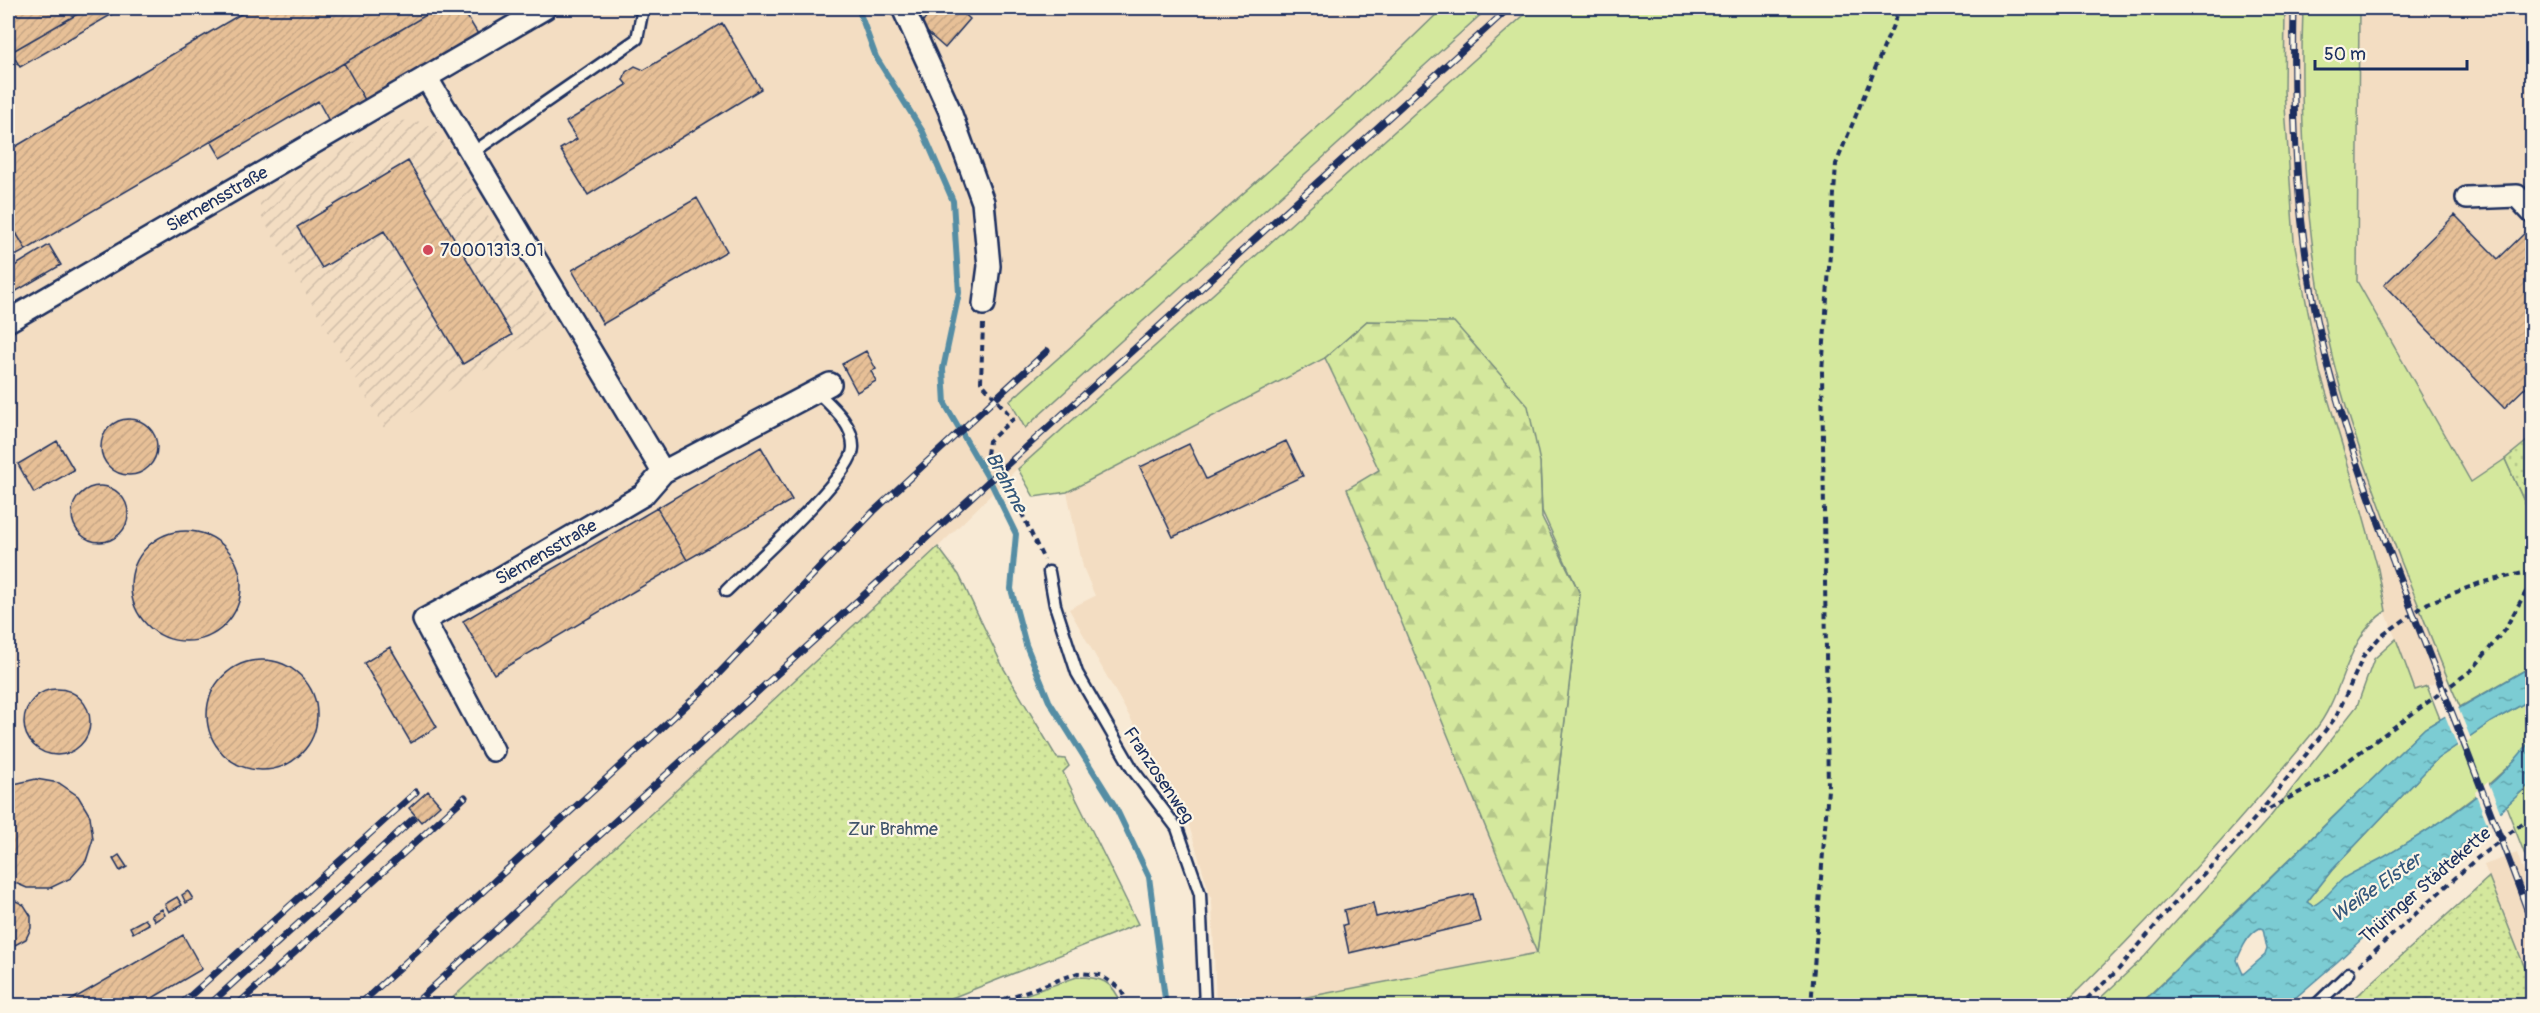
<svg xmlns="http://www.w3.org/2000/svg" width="2540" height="1013" viewBox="0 0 2540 1013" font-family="Pangolin,sans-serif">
	<defs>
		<pattern id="industrial-furrows" width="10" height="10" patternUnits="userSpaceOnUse" patternTransform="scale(1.5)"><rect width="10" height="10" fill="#f3ddc2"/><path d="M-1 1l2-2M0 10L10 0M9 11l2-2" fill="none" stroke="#d0bea9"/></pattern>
		<pattern id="forest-firs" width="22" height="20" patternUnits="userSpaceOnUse" patternTransform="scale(1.5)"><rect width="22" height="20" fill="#d4e89d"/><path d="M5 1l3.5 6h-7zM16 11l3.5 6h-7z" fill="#b5c78a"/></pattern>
		<pattern id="garden-dots" width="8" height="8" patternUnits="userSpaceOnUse" patternTransform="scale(1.5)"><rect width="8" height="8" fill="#d4e89d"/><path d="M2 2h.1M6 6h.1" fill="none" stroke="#b5c78a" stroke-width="1.8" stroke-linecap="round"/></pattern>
		<pattern id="water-ripples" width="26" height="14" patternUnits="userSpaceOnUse" patternTransform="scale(1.5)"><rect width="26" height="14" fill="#7bccd3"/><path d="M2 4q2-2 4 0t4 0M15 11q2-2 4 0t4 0" fill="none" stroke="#64a6ae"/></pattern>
		<pattern id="building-hatch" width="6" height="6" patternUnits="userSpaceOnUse" patternTransform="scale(1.5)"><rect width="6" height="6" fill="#e7c097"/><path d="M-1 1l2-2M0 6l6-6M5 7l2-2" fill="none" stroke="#c6a585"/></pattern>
	</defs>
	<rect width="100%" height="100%" fill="#f8ead5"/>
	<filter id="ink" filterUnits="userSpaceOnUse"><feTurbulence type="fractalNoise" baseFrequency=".0167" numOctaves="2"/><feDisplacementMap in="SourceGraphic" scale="12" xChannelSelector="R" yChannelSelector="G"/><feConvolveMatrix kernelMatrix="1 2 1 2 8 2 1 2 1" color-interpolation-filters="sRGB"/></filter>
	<g filter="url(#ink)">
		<path fill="#f3ddc2" d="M8 8H1443L1348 100 1412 79 1488 8H1532L1018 468 938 547 444 1006 8 1005Z
			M2285 8H2303L2302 112 2309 221 2329 341 2360 449 2447 679 2415 690 2383 605 2378 569 2320 372 2304 301 2294 241 2289 184 2284 91Z
			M2359 8H2532V480L2486 509 2357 281Z
			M1325 358 1379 470 1347 490 1537 953 1265 1005H1216L1212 901 1187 819 1069 609 1095 596 1083 567 1067 492Z
			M2517 853 2532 896V986L2484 865Z"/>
		<path fill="url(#industrial-furrows)" d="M413 120 428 124 441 137 555 329 384 428 261 216 260 204 261 195 389 122Z"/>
		<path fill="#d4e89d" stroke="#788c7e" stroke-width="1.5" d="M1443 8H1488L1025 428 1010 401 1348 100Z
			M1532 8H2285L2284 91 2294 241 2320 372 2360 504 2378 569 2386 611C2346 636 2344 695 2315 730 2237 826 2151 919 2063 1005H1265L1537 953 1580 594 1542 511 1540 462 1367 321 1325 358 1067 492 1034 497 1018 469Z
			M2303 8H2359L2357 281 2471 482 2505 459 2532 519V666L2460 707C2438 658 2420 608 2400 559 2373 487 2344 413 2328 338 2305 229 2299 119 2303 8Z
			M2396 639 2415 690 2427 686 2440 719 2425 728 2139 1005 2092 1006 2145 956 2270 817 2357 706 2374 659Z
			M2532 699V738L2521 755 2478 794 2442 821 2387 856 2343 879 2324 900 2313 906 2307 902 2332 870 2437 759 2491 722Z
			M2532 782V873L2506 806Z
			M1077 977C1101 977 1113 981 1122 1005H995Z"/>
		<path fill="url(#forest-firs)" stroke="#788c7e" stroke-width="1.5" d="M1367 321 1454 322 1528 406 1540 462 1542 517 1580 594 1537 953 1347 489 1379 470 1325 358Z"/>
		<path fill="url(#garden-dots)" stroke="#788c7e" stroke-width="1.5" d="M2532 437V519L2505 459Z
			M938 547 959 575 1004 669 1057 758 1065 759 1069 766 1063 772 1138 924 934 1005H445Z
			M2489 877 2532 986V1005H2347Z"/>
		<path fill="url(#water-ripples)" stroke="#558da4" stroke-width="1.5" fill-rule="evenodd" d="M2532 666V699L2491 722 2437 759 2332 870 2307 902 2313 906C2326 899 2333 887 2344 878 2358 869 2375 863 2389 854 2441 823 2498 788 2532 738V782L2337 962 2287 1005 2139 1006 2425 728ZM2260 928 2263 929 2267 949 2265 955 2243 974 2237 960C2242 948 2248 934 2260 928Z"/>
		<path fill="#f8ead5" d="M2457 705 2471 739 2458 748 2444 713Z
			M2488 781 2501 814 2488 826 2475 792Z"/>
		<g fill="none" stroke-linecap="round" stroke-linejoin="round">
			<path stroke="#558da4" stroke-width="6" d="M858 8 876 57 923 132 953 201 959 293 943 369 945 404 991 483 1016 534 1011 589 1026 645 1049 701 1115 806 1149 877 1166 1006"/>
		</g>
		<path fill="url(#building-hatch)" stroke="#1b2f5e" stroke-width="1.5" d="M8 8H88L8 54Z
			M88 8H123L20 67 11 52Z
			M251 8H438L26 250 8 219V151Z
			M438 8H462L478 34 365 100 344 63Z
			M935 8H958L970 19 945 48 919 25Z
			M722 23 761 89 588 195 560 149 577 139 566 122 627 85 623 80 626 72 635 66 644 70Z
			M344 63 365 100 329 121 318 101 221 158 211 141Z
			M408 161 512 335 463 364 384 231 322 268 297 227Z
			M697 198 727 251 603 324 572 270Z
			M2455 215 2498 259 2532 226V381L2504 408 2384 285Z
			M8 219 26 250 8 260Z
			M49 245 61 265 8 296V270Z
			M866 351 876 369 871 371 876 381 857 392 842 364Z
			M101 447a28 28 0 1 1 56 0a28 28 0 1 1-56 0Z
			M57 441 74 470 34 493 18 464Z
			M1286 441 1303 476 1173 537 1140 467 1189 444 1206 479Z
			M761 447 792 500 687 560 657 508Z
			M72 514a28 28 0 1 1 56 0a28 28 0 1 1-56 0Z
			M657 508 687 560 494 674 463 621Z
			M131 586a55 55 0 1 1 110 0a55 55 0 1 1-110 0Z
			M390 647 437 727 411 743 364 663Z
			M207 715a55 55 0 1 1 110 0a55 55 0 1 1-110 0Z
			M24 722a33 33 0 1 1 66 0a33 33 0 1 1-66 0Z
			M36 779 59 783 78 796 90 816 93 839 86 861 71 878 50 888H27L8 880V789L14 784Z
			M428 791 440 805 421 822 409 808Z
			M119 855 127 867 120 871 113 859Z
			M188 891 193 899 186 903 182 895Z
			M1473 894 1480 922 1349 953 1343 925 1347 924 1344 910 1373 903 1376 917Z
			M177 897 182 905 169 912 165 904Z
			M8 900H14L24 905 31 916V928L26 939 15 945H8Z
			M162 909 165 915 155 921 151 915Z
			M145 919 149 924 133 933 130 927Z
			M183 935 202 969 139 1006H61Z"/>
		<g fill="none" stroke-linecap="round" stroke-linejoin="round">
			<g stroke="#1b2f5e" stroke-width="15">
				<path id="service" d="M472 153 637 39 643 8
					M1049 572 1055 605 1077 673 1133 770 1177 828 1200 894 1205 1006
					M726 591C749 568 853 475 853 448 854 424 831 406 816 391
					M2315 1006 2349 973"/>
			</g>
			<g stroke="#1b2f5e" stroke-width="26">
				<path id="minor" d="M903 8 949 109 983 202 989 266 984 304
					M426 77 663 472 830 384
					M2467 198 2517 196 2532 212
					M8 321 545 8
					M493 750 424 620 489 585 643 495 663 472"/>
			</g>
			<path stroke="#1b2f5e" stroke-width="4" stroke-dasharray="6 4.5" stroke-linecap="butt" d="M983 324 981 382 1013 419 989 441 987 454 1015 499 1044 560
				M2260 814 2322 780 2473 669 2505 629 2532 581
				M2359 965 2475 860 2532 816
				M985 1006 1078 973 1100 975 1121 989 1129 1006
				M1811 1006 1828 789 1822 372 1836 164 1900 8
				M2079 1006 2118 970 2171 907 2229 848 2257 816 2336 717 2364 655 2380 637 2428 603 2480 583 2532 571"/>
			<use href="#service" stroke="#fcf5e5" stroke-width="10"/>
			<use href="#minor" stroke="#fcf5e5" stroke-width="21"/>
			<g stroke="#1b2f5e" stroke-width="7">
				<path id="rail" d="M2294 8C2292 119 2296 232 2322 341 2340 420 2368 494 2396 569 2441 687 2489 804 2532 923
					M179 1006 416 792
					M208 1006 413 819
					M236 1006 465 797
					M358 1006 703 690 874 511 1047 351
					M412 1006 1509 8"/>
			</g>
			<use href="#rail" stroke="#fcf5e5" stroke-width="4.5" stroke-dasharray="14" stroke-linecap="butt"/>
		</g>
	</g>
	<circle fill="#d1495b" stroke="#fcf5e5" stroke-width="2" cx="428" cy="250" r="6"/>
	<g text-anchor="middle" stroke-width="4.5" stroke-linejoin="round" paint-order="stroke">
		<g font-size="18" fill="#1b2f5e" stroke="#fcf5e5">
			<text transform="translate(217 199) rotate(-30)" y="6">Siemensstraße</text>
			<text transform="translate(546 552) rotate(-30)" y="6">Siemensstraße</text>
			<text transform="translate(1159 775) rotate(56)" y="6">Franzosenweg</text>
			<text transform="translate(2425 885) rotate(-41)" y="6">Thüringer Städtekette</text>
		</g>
		<g font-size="18" fill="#1b2f5e" stroke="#fcf5e5" text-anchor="start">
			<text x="440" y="256">70001313.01</text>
		</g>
		<g font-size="18" fill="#40546b" stroke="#fcf5e5">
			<text x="893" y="835">Zur Brahme</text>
		</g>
		<g font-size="20" font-style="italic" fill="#33567b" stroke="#fcf5e5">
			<text transform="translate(1007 482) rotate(62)" y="7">Brahme</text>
			<text transform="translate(2376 887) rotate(-35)" y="7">Weiße Elster</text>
		</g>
	</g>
	<rect width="2540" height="1013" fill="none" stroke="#fcf5e5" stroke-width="30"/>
	<rect x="15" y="15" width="2510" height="983" fill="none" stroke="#1b2f5e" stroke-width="2" filter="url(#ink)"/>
	<path d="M2315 60v9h152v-9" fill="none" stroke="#1b2f5e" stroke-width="3"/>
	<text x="2324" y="60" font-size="18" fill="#1b2f5e" stroke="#fcf5e5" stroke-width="4.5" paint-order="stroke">50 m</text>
</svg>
